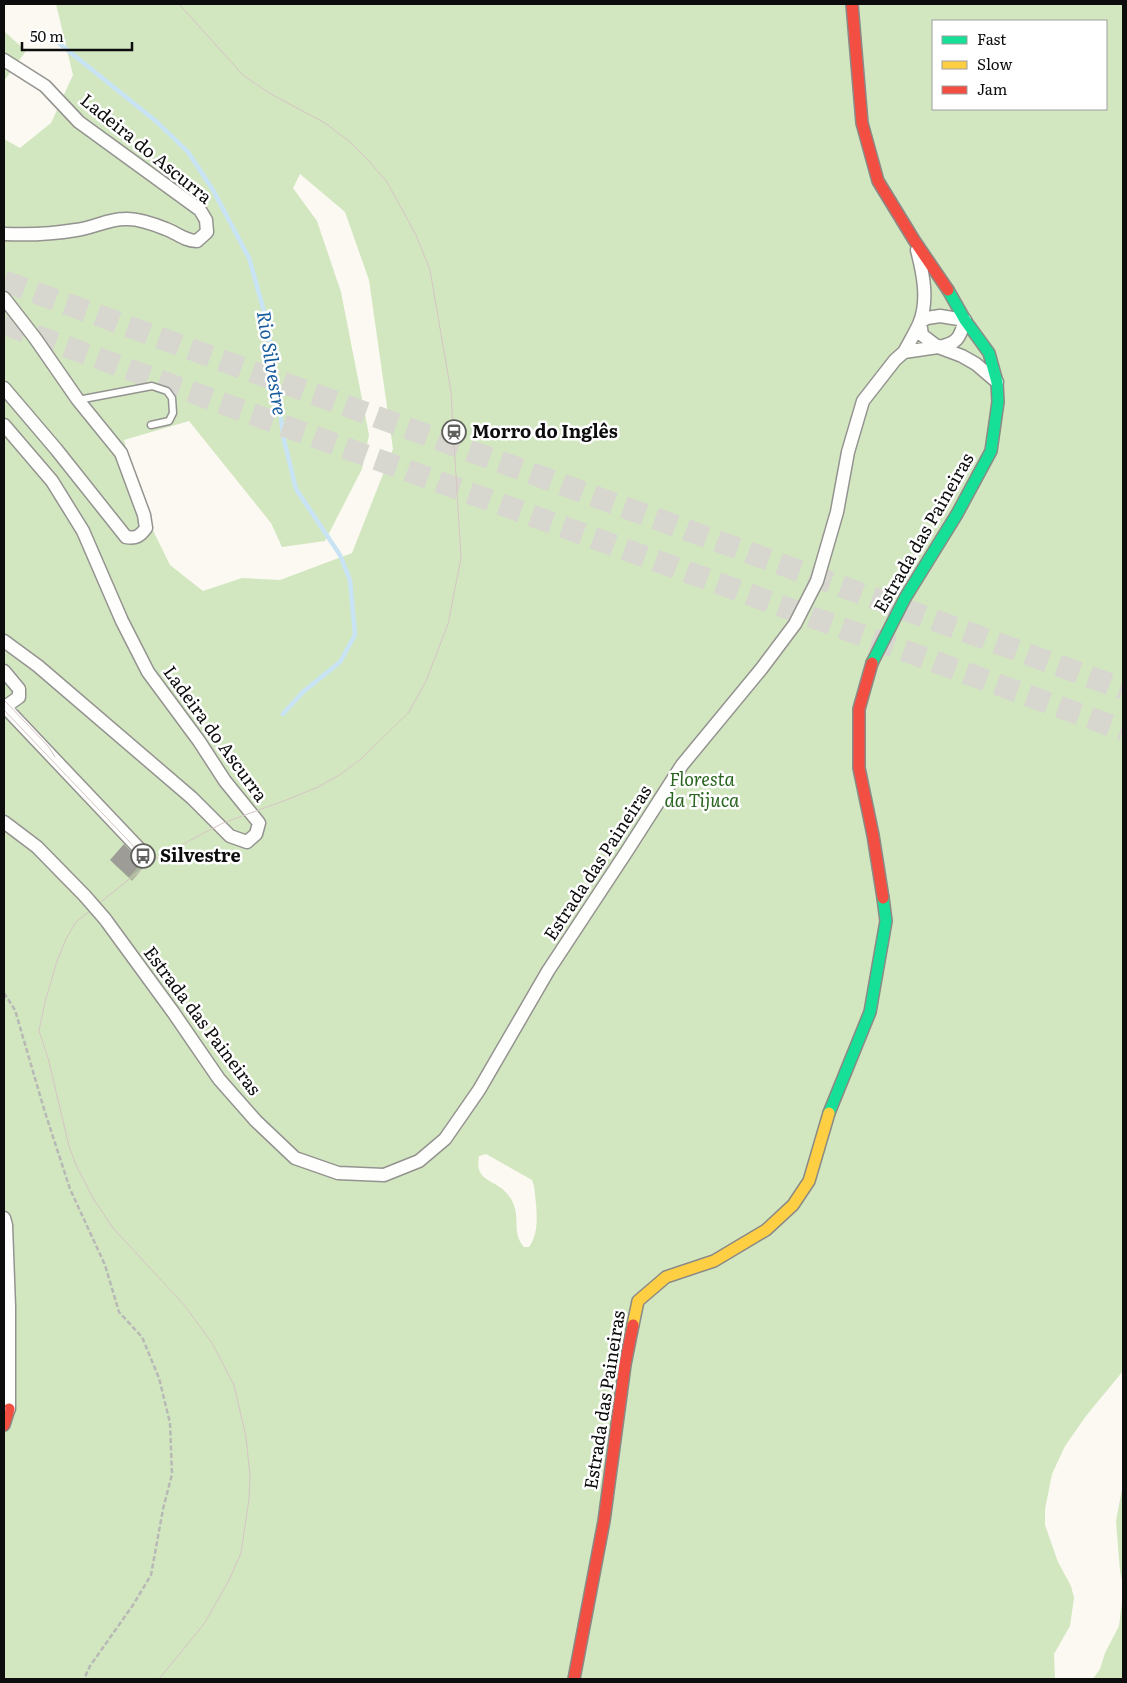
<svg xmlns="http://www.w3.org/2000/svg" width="1127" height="1683" viewBox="0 0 1127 1683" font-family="Literata,serif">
	<rect width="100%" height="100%" fill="#fbf9f1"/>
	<path fill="#d2e7c0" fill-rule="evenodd" d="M56 4H1123V1371L1086 1416 1065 1446 1052 1474 1045 1509V1525L1058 1562 1071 1586 1074 1598 1070 1626 1054 1654 1055 1679H4V139L20 148 51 123 73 75ZM933 21H1106V109H933ZM300 174 345 212 369 280 393 449 352 553 280 580 242 578 203 591 170 565 143 510 124 440 189 421 271 523 282 547 325 541 362 469 369 435 341 292 317 221 293 188ZM486 1154 532 1180 534 1186C536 1204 541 1231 529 1247H524C510 1231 523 1215 509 1196 497 1178 474 1184 479 1156Z
		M4 31 26 51 4 81Z
		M1123 1484V1585L1120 1571 1116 1521Z
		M1123 1593V1679H1093L1100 1669 1105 1653 1119 1626Z"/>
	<path fill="#0003" d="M111 860 141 864 143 868 132 881 114 864Z"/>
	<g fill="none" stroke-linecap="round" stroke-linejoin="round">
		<path stroke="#c8e3f4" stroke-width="4.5" d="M60 44 157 122 188 152 213 190 249 258 267 322 284 440 296 489 340 555 350 580 355 635 340 662 303 692 283 714"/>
	</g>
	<path fill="#9e9c97" d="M124 844 142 863 129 877 110 860Z"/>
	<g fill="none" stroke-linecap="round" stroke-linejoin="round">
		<path stroke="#d7d6cf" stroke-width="22" stroke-dasharray="22 11" stroke-linecap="butt" d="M4 281 1123 689
			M4 324 1123 730"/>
		<g stroke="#949390" stroke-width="9">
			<path id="lane" d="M78 400 152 386 167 391 172 398 173 413 169 421 151 425"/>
		</g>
		<g stroke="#949390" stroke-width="15">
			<path id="street" d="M4 60 45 86 79 122 200 210 206 220 207 232 197 241C185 241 177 233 166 229 154 224 138 218 125 219 108 219 93 228 76 230 53 234 28 235 4 234
				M4 298 35 338 78 400 121 453 144 515 146 528C140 536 136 539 126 537L56 449 4 388
				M940 316 965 320C960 338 957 344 938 347L922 335 920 322 927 318Z
				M904 352C909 343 915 333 919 324 929 301 923 273 917 250
				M4 425 52 481 83 531 122 621 148 672 199 741 225 781 259 823 256 834 247 842 230 836 192 798 38 666 4 641
				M4 671 19 689V697L5 707
				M4 706 148 858
				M4 822 37 847 85 896
				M105 919 173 1012 219 1079 256 1121 295 1158 338 1173 384 1175 419 1161 445 1139 479 1090 548 971 627 851 682 765 762 668 795 624 817 581 837 512 848 452 863 401 895 360 904 352 938 347 962 356 976 364 997 382
				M4 1218 6 1225 9 1307V1409"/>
		</g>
		<g stroke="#8b8a86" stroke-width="14">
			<path id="fast" d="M872 663 905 598 957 514 991 451 998 402 997 382 989 353 965 320 948 290
				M829 1113 870 1012 886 921 883 898"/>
		</g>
		<g stroke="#8b8a86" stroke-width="14">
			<path id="slow" d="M633 1325 638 1301 666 1277 714 1261 766 1230 793 1205 809 1181 829 1113"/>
		</g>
		<g stroke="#8b8a86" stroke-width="14">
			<path id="jam" d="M852 4 862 123 878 181 914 240 948 290
				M872 663 859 709V768L873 835 883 898
				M4 1425 9 1409
				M574 1679 604 1521 625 1365 633 1325"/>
		</g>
		<path stroke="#b8b8b6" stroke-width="2.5" stroke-dasharray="5 2.5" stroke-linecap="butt" d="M4 993 15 1010 44 1109 70 1189 105 1265 119 1312 142 1337 159 1378 170 1423 172 1474 163 1509 151 1575 133 1605 90 1666 84 1679"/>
		<use href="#lane" stroke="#fefefd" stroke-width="6"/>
		<use href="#street" stroke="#fefefd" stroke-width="12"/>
		<use href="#fast" stroke="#16e098" stroke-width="11"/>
		<use href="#slow" stroke="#ffcf43" stroke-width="11"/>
		<use href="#jam" stroke="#f24e42" stroke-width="11"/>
		<path stroke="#d6c5c4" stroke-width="1" d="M4 700 48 746 55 757
			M4 710 143 856
			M4 1403 5 1409 4 1413
			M159 1679 204 1624 229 1580 241 1553 249 1499 250 1476 246 1437 234 1385 212 1343 185 1306 113 1228 93 1198 76 1165 69 1146 48 1058 39 1031 45 1002 57 961 66 939 76 922 153 860 223 823 289 799 318 787 341 774 362 758 409 712 426 681 448 624 461 558 451 392 430 270 416 235 387 182 369 161 350 142 325 123 269 93 243 75 179 4"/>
		<g stroke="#949390" stroke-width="15" stroke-linecap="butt">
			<path id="street-bridge" d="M85 896 105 919"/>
		</g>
		<use href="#street-bridge" stroke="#fefefd" stroke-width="12"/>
	</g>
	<defs>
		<g id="station-ring" transform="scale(1.25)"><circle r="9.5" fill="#fff" stroke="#60605d" stroke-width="1.5"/><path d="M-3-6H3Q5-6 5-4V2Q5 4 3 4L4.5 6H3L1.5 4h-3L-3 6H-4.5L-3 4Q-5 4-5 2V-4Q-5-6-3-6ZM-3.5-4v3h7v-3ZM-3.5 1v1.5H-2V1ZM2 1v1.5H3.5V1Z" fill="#60605d"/></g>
		<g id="bus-ring" transform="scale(1.25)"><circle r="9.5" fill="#fff" stroke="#60605d" stroke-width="1.5"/><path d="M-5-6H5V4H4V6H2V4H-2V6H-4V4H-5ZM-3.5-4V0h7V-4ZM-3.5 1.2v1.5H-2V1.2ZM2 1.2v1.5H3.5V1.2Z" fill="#60605d"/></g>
	</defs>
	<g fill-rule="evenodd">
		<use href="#station-ring" x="454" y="432"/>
		<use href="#bus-ring" x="143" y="856"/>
	</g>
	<g text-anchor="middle" stroke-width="5" stroke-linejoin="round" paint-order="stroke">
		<g font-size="18" fill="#0d0d0d" stroke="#fff">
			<text transform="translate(146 149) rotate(39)" y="6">Ladeira do Ascurra</text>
			<text transform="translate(924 533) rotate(-60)" y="6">Estrada das Paineiras</text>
			<text transform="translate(215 734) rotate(54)" y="6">Ladeira do Ascurra</text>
			<text transform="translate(598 863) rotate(-57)" y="6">Estrada das Paineiras</text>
			<text transform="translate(202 1021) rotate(53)" y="6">Estrada das Paineiras</text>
			<text transform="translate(605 1400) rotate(-81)" y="6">Estrada das Paineiras</text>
		</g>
		<g font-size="18" font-weight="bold" fill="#0d0d0d" stroke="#fff" text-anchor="start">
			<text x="472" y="438">Morro do Inglês</text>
			<text x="160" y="862">Silvestre</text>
		</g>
		<g font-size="18" font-style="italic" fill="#29641e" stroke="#fff">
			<text x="702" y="786">Floresta<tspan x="702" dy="21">da Tijuca</tspan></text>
		</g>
		<g font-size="19" font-style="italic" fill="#185c9d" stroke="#fff">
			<text transform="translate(272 363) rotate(81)" y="7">Rio Silvestre</text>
		</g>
	</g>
	<rect width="1127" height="1683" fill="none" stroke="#0d0d0d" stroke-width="10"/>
	<rect x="932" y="20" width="175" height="90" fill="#ffffff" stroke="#9e9e9e"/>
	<rect x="942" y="36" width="25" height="8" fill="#16e098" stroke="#9e9e9e"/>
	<text x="977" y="45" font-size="15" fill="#0d0d0d">Fast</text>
	<rect x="942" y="61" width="25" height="8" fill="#ffcf43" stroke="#9e9e9e"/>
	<text x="977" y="70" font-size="15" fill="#0d0d0d">Slow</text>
	<rect x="942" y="86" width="25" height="8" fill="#f24e42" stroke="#9e9e9e"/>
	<text x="977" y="95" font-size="15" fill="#0d0d0d">Jam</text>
	<path d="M22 42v8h110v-8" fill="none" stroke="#0d0d0d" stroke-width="2.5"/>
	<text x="30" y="42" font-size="15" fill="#0d0d0d" stroke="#ffffff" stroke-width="4" paint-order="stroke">50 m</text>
</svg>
